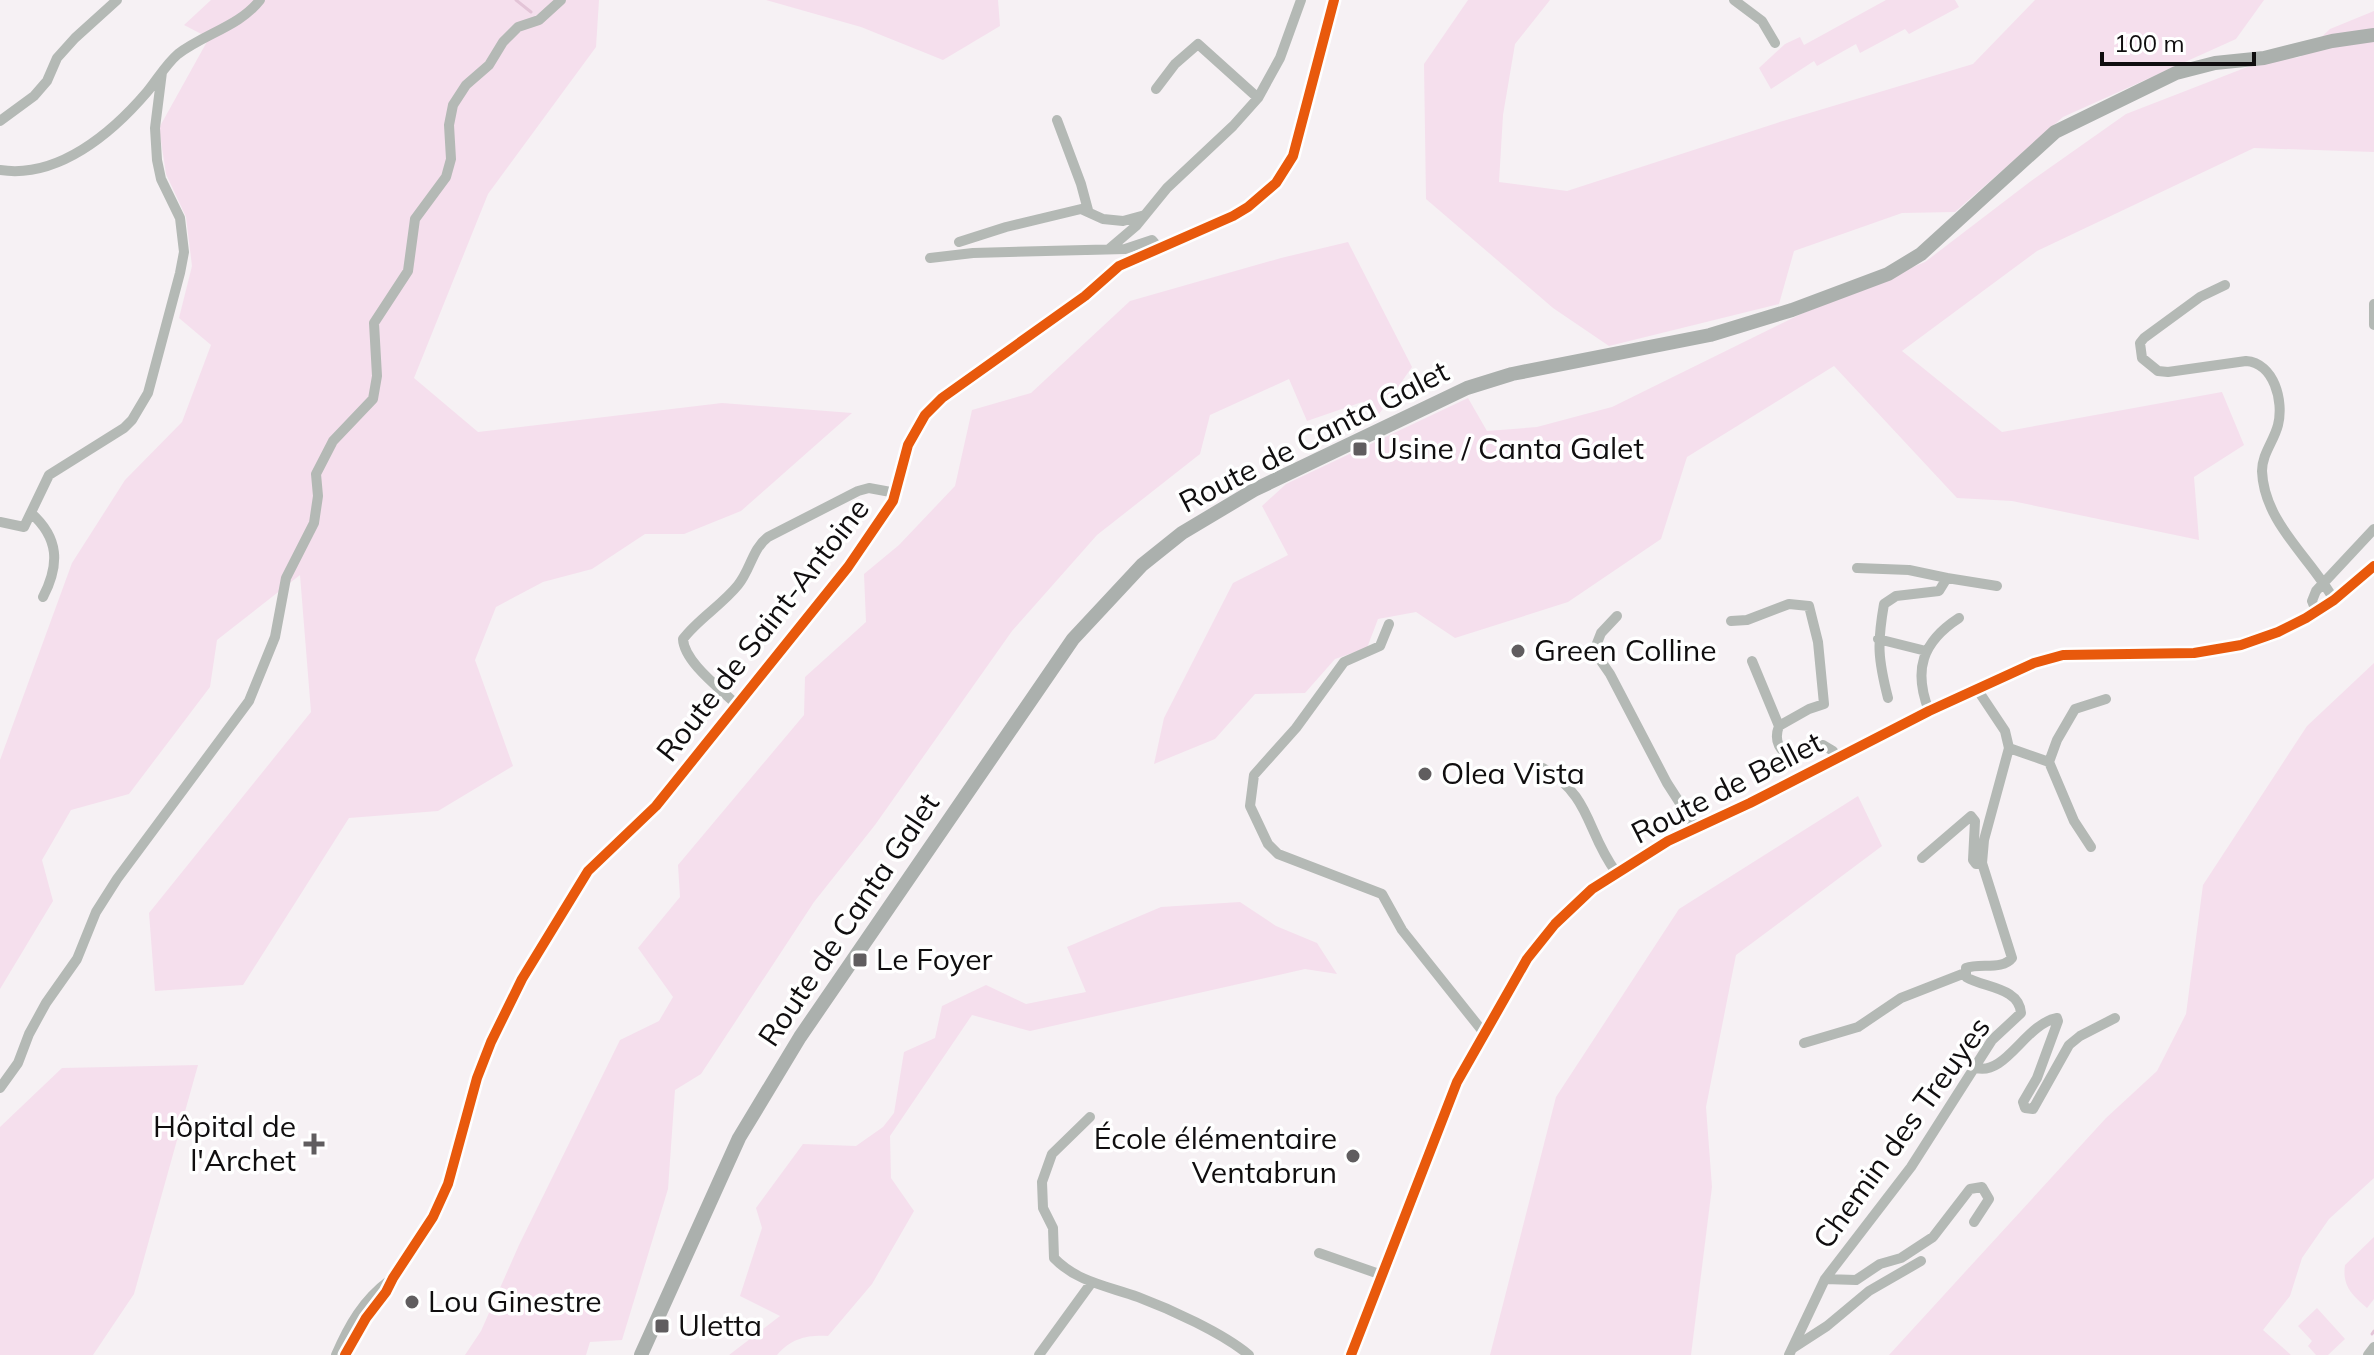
<svg xmlns="http://www.w3.org/2000/svg" width="2374" height="1355" viewBox="0 0 2374 1355" font-family="Mulish,sans-serif">
	<rect width="100%" height="100%" fill="#f6f1f4"/>
	<path fill="#f5dfed" d="M211 0H599L596 47 488 194 414 378 478 432 722 403 852 413 741 511 684 534H645L592 569 543 582 496 607 475 660 513 766 438 811 349 818 243 985 155 991 149 913 311 712 300 575 217 640 210 687 129 794 71 810 42 860 53 901 0 989V760L72 563 125 480 182 422 211 345 179 318 192 266 186 217 166 174 159 128 209 38 184 25Z
		M766 0H998L1000 26 943 60 861 27Z
		M1468 0H1550L1515 44 1503 115 1499 182 1567 191 1783 121 1973 64 2035 0H2264L2236 39 2063 117 1955 212 1902 213 1794 251 1779 304 1609 346 1553 308 1426 199 1424 64Z
		M1886 0H1955L1959 7 1909 34 1905 29 1860 53 1856 44 1817 66 1814 61 1771 89 1759 68 1785 44 1800 37 1804 45Z
		M2374 11V152L2254 148 2037 251 1902 351 2002 432 2222 392 2244 445 2194 477 2199 540 2012 501 1957 498 1834 366 1687 457 1661 539 1568 602 1455 638 1416 612 1378 619 1367 648 1335 659 1305 693 1255 694 1215 739 1154 764 1164 718 1233 583 1288 555 1262 506 1286 484 1468 398 1487 431 1537 427 1612 407 1801 314 1925 262 2031 181 2126 114 2255 64 2300 57 2330 29Z
		M1348 242 1412 367 1377 417 1362 402 1307 421 1289 379 1210 415 1200 454 1097 535 1012 631 875 825 814 902 701 1074 675 1090 668 1189 622 1340 590 1342 586 1355H465L481 1331 519 1245 620 1040 659 1021 673 997 638 948 680 897 678 865 804 715 805 677 866 622 864 574 899 545 955 486 972 410 1031 393 1130 301 1281 258Z
		M2374 663V1178L2329 1219 2302 1258 2290 1296 2263 1330 2291 1355H1889L2106 1118 2157 1071 2186 1014 2203 885 2307 726Z
		M1858 796 1882 846 1736 955 1706 1107 1712 1187 1691 1355H1490L1556 1097 1679 909Z
		M1240 902 1276 926 1317 943 1337 974 1305 969 1030 1031 972 1015 890 1136 891 1178 914 1211 872 1284 828 1336C807 1335 792 1338 777 1355H729L780 1316 740 1296 762 1228 756 1208 803 1144 856 1146 883 1127 894 1113 904 1052 935 1038 942 1006 986 985 1026 1004 1086 992 1067 947 1161 907Z
		M198 1065 134 1294 93 1355H0V1127L62 1068Z
		M2374 1237V1299L2367 1308C2352 1295 2342 1286 2345 1265Z
		M2317 1308 2345 1339 2328 1355H2316L2308 1346 2312 1341 2298 1326Z"/>
	<g fill="none" stroke-linecap="round" stroke-linejoin="round">
		<path stroke="#e3c4d7" stroke-width="3" d="M516 0 531 12
			M2372 1334 2374 1331"/>
		<path stroke="#b4b9b5" stroke-width="10" d="M1734 0 1762 21 1775 43
			M1156 89 1175 64 1198 44 1258 98
			M1057 120 1081 184 1088 210
			M0 121 34 96 47 81 57 58 75 38 117 0
			M0 170C58 179 112 133 147 92 157 80 166 64 178 54 204 34 240 26 260 0
			M959 242 1006 227 1081 209 1103 219 1123 221 1145 215
			M1109 249 1136 226 1167 188 1233 126 1258 98 1280 58 1301 0
			M930 258 973 253 1125 249 1152 240 1158 247
			M2225 285 2200 297 2144 338 2140 343 2142 358 2158 371 2168 372 2246 361C2274 363 2284 401 2278 425 2274 441 2262 454 2262 471 2264 523 2311 558 2334 600
			M2374 304V325
			M31 513C59 538 60 564 43 597
			M0 522 24 527 49 475 124 428 132 420 148 393 180 273 184 252 180 218 161 179 157 160 155 128 162 72
			M1857 568 1909 570 1947 578
			M2316 611 2312 601 2316 591 2374 529
			M1617 616 1601 633 1594 651 1610 674 1667 783 1696 828
			M1731 621 1747 620 1789 604 1809 606 1818 642 1824 704 1809 709 1779 726C1774 739 1778 756 1797 754 1806 754 1813 747 1823 745L1833 751 1837 759
			M1389 624 1380 646 1344 662 1296 728 1254 775 1250 806 1268 844 1278 854 1382 894 1402 930 1484 1033
			M1878 639 1926 651
			M1752 661 1779 726
			M1888 698C1878 659 1877 644 1884 604L1896 596 1939 591 1947 578 1997 586
			M737 705C721 689 684 662 683 639 698 619 722 605 738 585 751 569 752 549 768 537L858 491 869 488 896 493
			M1929 711C1913 670 1922 642 1959 618
			M2009 748 2049 762 2074 821 2091 847
			M2049 762 2057 740 2075 709 2106 699
			M1543 768C1592 796 1586 832 1616 872
			M1922 858 1971 816 1975 821 1973 860 1976 864 1982 863
			M1804 1043 1858 1027 1901 998 1965 973
			M1976 1068C2006 1076 2025 1024 2057 1018L2058 1021 2037 1078 2023 1102 2025 1108 2033 1109 2069 1045 2080 1036 2115 1018
			M0 1088 18 1063 29 1034 46 1003 77 959 96 912 117 879 249 701 275 637 286 578 314 523 318 496 316 474 333 441 373 399 377 376 374 323 408 271 415 219 446 177 451 159 449 125 453 105 466 85 489 65 503 42 518 27 539 20 561 0
			M1090 1117 1052 1154 1042 1182 1043 1208 1053 1228 1054 1258C1077 1282 1107 1286 1138 1297 1170 1309 1223 1333 1249 1355
			M1319 1253 1382 1275
			M1825 1279 1856 1280 1880 1264 1901 1258 1933 1237 1970 1189 1982 1187 1989 1199 1974 1222
			M1793 1348 1827 1326 1869 1291 1921 1261
			M336 1355C349 1325 363 1300 390 1280
			M345 1355 366 1318 386 1292 393 1278 433 1217 448 1184 477 1078 491 1042 522 979 588 871 656 806 848 567 893 501 908 445 925 415 942 398 1085 296 1119 266 1233 216 1248 207 1276 183 1293 156 1334 0
			M1039 1355 1092 1282
			M1351 1355 1457 1082 1527 959 1555 924 1592 889 1668 841 1750 803 1929 711 2034 663 2063 655 2194 653 2241 645 2278 632 2306 618 2334 600 2374 566
			M1789 1355 1825 1279 1911 1167 1992 1040 2021 1013C2019 987 1984 988 1966 977V968C1980 963 2003 970 2012 958L1982 863 1984 840 2009 748 2005 731 1977 689
			M2368 1355 2374 1347"/>
		<path stroke="#abb0ad" stroke-width="14" d="M641 1355 739 1138 800 1037 1073 639 1142 565 1182 533 1254 490 1467 388 1512 374 1710 335 1792 310 1888 274 1921 254 2055 132 2176 73 2215 63 2264 58 2332 41 2374 35"/>
		<g stroke="#fff" stroke-width="15">
			<path id="cycleway" d="M345 1355 366 1318 386 1292 393 1278 433 1217 448 1184 477 1078 491 1042 522 979 588 871 656 806 848 567 893 501 908 445 925 415 942 398 1085 296 1119 266 1233 216 1248 207 1276 183 1293 156 1334 0
				M1351 1355 1457 1082 1527 959 1555 924 1592 889 1668 841 1750 803 1929 711 2034 663 2063 655 2194 653 2241 645 2278 632 2306 618 2334 600 2374 566"/>
		</g>
		<use href="#cycleway" stroke="#e8590c" stroke-width="10"/>
	</g>
	<g fill="#605d5f" stroke="#fff" stroke-width="3">
		<rect x="1352" y="441" width="16" height="16" rx="4"/>
		<circle cx="1518" cy="651" r="8"/>
		<circle cx="1425" cy="774" r="8"/>
		<rect x="852" y="952" width="16" height="16" rx="4"/>
		<path d="M310 1132h8v8h8v8h-8v8h-8v-8h-8v-8h8z"/>
		<circle cx="1353" cy="1156" r="8"/>
		<circle cx="412" cy="1302" r="8"/>
		<rect x="654" y="1318" width="16" height="16" rx="4"/>
	</g>
	<g text-anchor="middle" stroke-width="7" stroke-linejoin="round" paint-order="stroke">
		<g font-size="30" fill="#100e0f" stroke="#fff">
			<text transform="translate(1314 437) rotate(-27)" y="10">Route de Canta Galet</text>
			<text transform="translate(763 630) rotate(-52)" y="10">Route de Saint-Antoine</text>
			<text transform="translate(1727 788) rotate(-27)" y="10">Route de Bellet</text>
			<text transform="translate(849 920) rotate(-56)" y="10">Route de Canta Galet</text>
			<text transform="translate(1902 1133) rotate(-54)" y="10">Chemin des Treuyes</text>
		</g>
		<g font-size="30" fill="#100e0f" stroke="#fff" text-anchor="start">
			<text x="1376" y="459">Usine / Canta Galet</text>
			<text x="1534" y="661">Green Colline</text>
			<text x="1441" y="784">Olea Vista</text>
			<text x="876" y="970">Le Foyer</text>
			<text x="296" y="1137" text-anchor="end">Hôpital de<tspan x="296" dy="34">l'Archet</tspan></text>
			<text x="1337" y="1149" text-anchor="end">École élémentaire<tspan x="1337" dy="34">Ventabrun</tspan></text>
			<text x="428" y="1312">Lou Ginestre</text>
			<text x="678" y="1336">Uletta</text>
		</g>
	</g>
	<path d="M2102 52v12h152v-12" fill="none" stroke="#100e0f" stroke-width="4"/>
	<text x="2114" y="52" font-size="24" fill="#100e0f" stroke="#ffffff" stroke-width="6" paint-order="stroke">100 m</text>
</svg>
